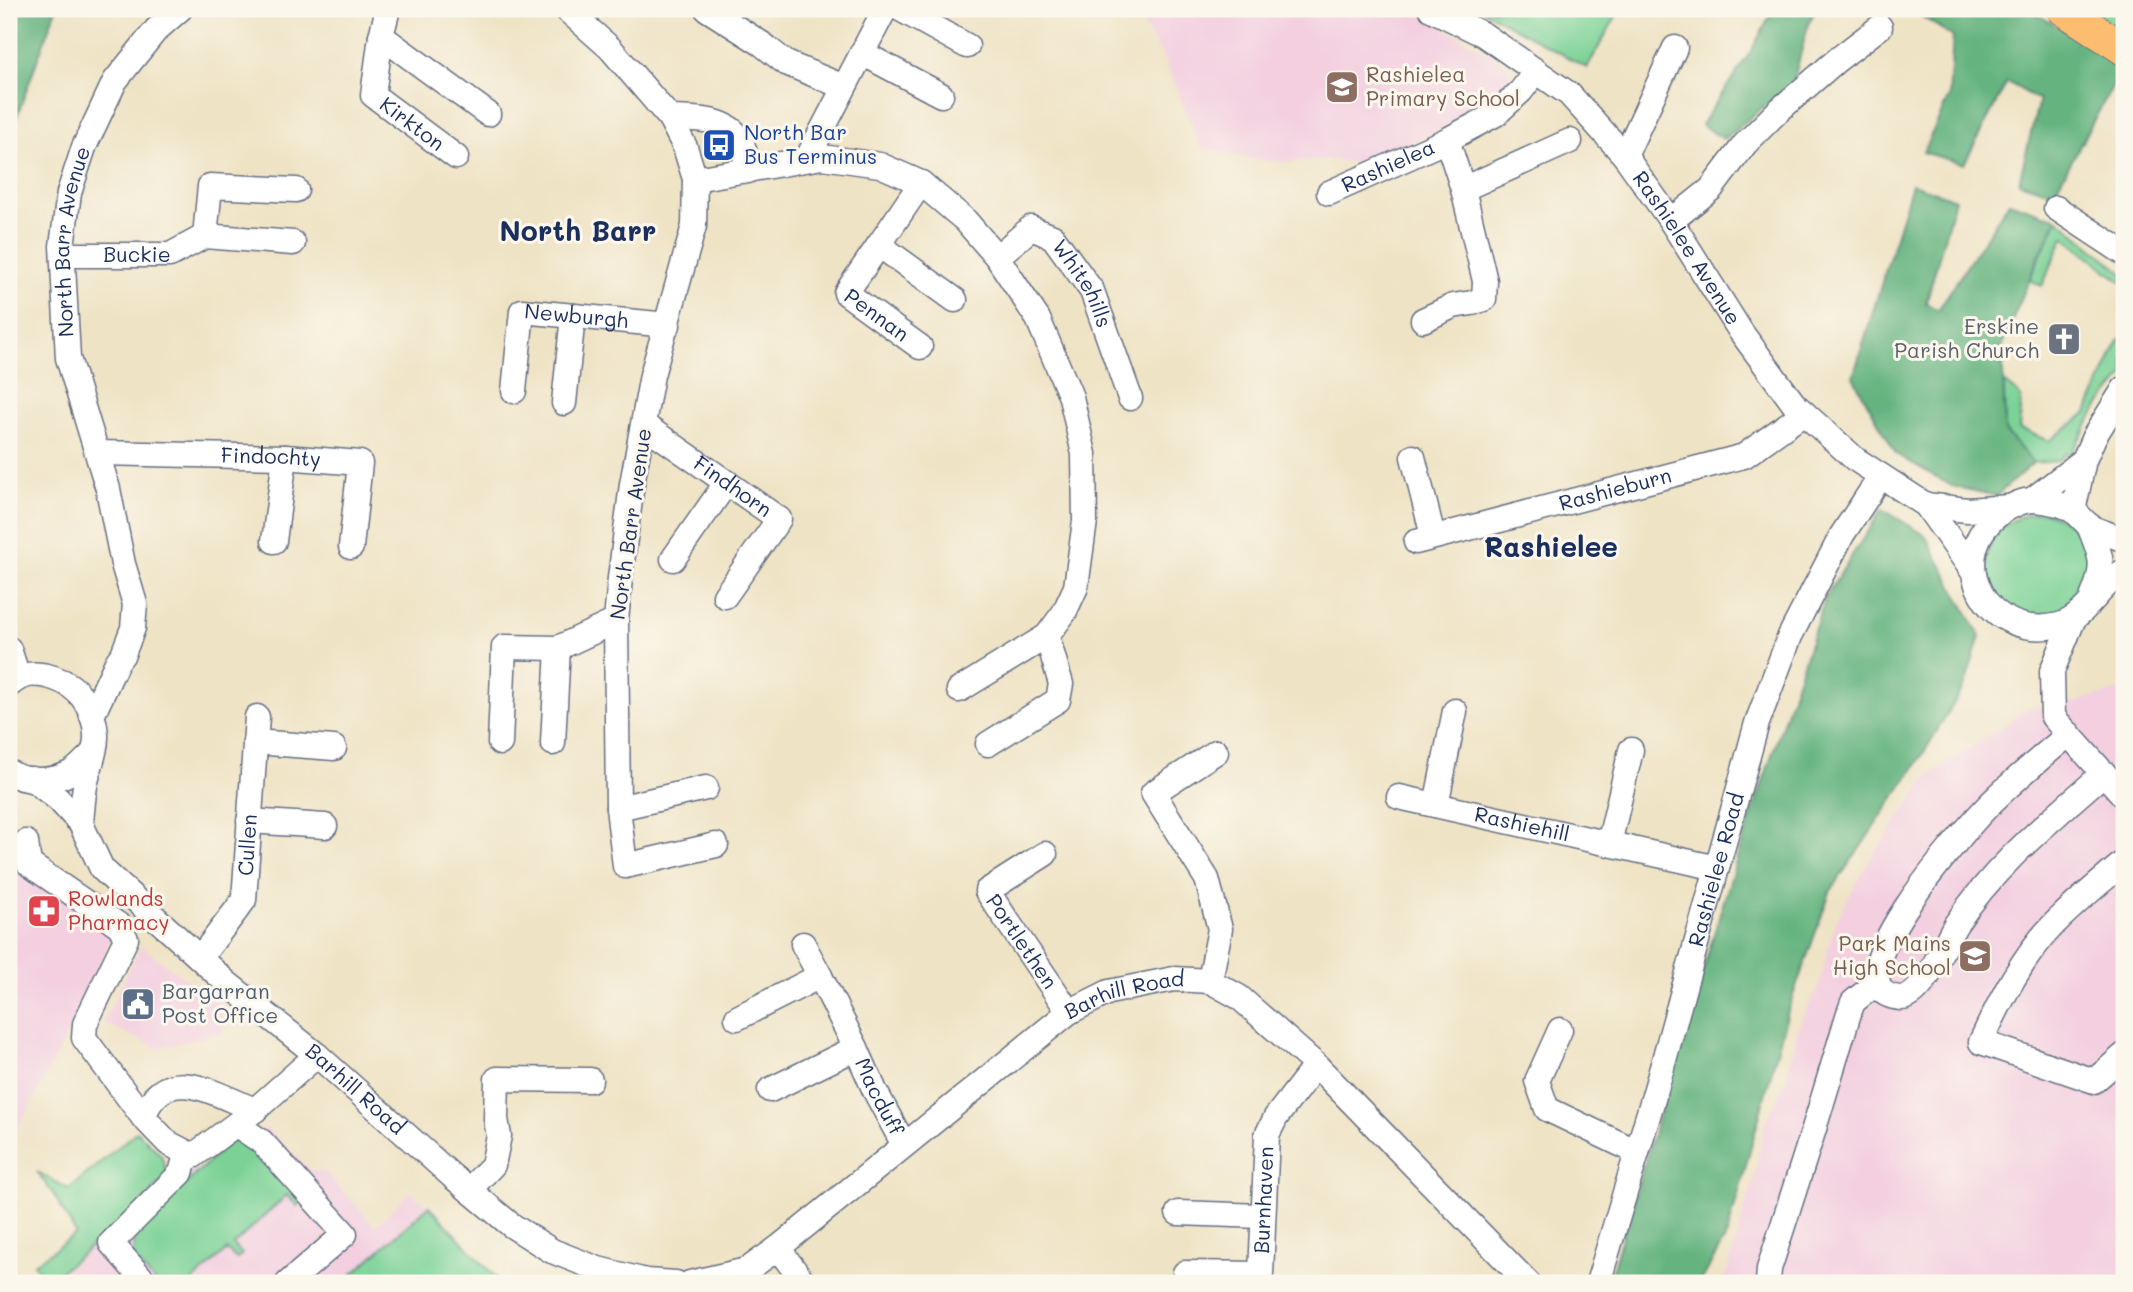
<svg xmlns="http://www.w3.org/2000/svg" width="2133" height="1292" viewBox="0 0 2133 1292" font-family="Mali,sans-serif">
	<rect width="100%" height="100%" fill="#fbf7ec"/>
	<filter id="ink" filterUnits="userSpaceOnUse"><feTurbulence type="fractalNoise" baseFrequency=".0143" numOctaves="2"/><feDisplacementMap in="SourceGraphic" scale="14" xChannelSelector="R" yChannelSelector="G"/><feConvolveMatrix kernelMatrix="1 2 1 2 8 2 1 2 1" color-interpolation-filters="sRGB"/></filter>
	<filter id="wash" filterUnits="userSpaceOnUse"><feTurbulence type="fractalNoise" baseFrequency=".00686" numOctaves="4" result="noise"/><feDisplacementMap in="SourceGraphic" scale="28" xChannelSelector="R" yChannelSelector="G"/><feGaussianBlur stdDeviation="1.57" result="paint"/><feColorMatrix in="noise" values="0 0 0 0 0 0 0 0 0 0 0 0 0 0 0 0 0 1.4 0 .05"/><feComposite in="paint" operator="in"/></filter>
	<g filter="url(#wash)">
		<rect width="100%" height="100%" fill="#efe3c5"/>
		<path fill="#f3cfe0" d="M1134 9H1410L1504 62 1509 72 1510 81 1507 89 1483 111 1362 163 1322 159 1291 162 1257 160 1201 148 1164 59Z
			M2124 689V1283H1719L1727 1271 1754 1178 1764 1126 1786 1079 1798 1027 1818 988 1835 923 1865 867 1929 775 2031 707 2064 705Z
			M9 836 123 915 113 931 92 987 9 1145Z
			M141 946 223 1007V1033L157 1048 103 1022Z
			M267 1128 312 1171H324L375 1226 410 1192 429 1206 501 1283H52L100 1239 166 1166 195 1170Z"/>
		<path fill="#7cd296" stroke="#4c807a" stroke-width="2" d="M1481 9H1620L1587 68Z
			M2083 9H2124V35Z
			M2058 219 2124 274V284L2064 237 2042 286 2029 280Z
			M2124 335V376L2097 408 2072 452 2065 454 2058 461 2033 463 2005 431 2004 383C2028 396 2021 403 2019 428L2049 441 2087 413 2118 341Z
			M2044 512C2062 517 2077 525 2086 542 2089 547 2088 556 2088 563 2089 569 2091 578 2089 584 2084 599 2065 615 2050 618 2044 619 2035 616 2029 614 2008 610 2008 610 1994 593 1989 586 1986 577 1986 568 1985 534 2012 514 2044 512Z
			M137 1131 161 1155 168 1174 137 1208 48 1282 34 1264 76 1234 54 1195 37 1172 69 1189Z
			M233 1139 255 1150 300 1201 297 1206 287 1195 233 1245 242 1254 237 1259 227 1250 191 1283H156L132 1258 136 1230Z
			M429 1206 501 1283H343Z"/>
		<path fill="#65b47f" stroke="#40726e" stroke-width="2" d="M9 9H56L9 138Z
			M1774 9H1816L1809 22 1793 83 1724 139 1701 125 1751 51Z
			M1911 9H2028L2124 65 2054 193 2019 182 2039 100 2007 82 1964 164 1923 152 1949 97 1953 37Z
			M1912 184 1955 199 1926 303 1938 310 2009 202 2058 219 2039 256 2002 345 2005 431 2033 463 1996 496 1952 486 1896 454 1853 377Z
			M1882 509 1925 535 1980 636 1965 685 1918 762 1830 892 1789 1007 1727 1235 1700 1283H1608L1737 858 1826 596Z"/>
	</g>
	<g filter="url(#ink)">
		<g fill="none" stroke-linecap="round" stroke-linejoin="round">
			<g stroke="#656e82" stroke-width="27">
				<g id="minor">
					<path id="s1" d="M388 9 381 36 373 95 456 157"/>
					<path d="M566 9 610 48 670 118 685 147 695 179 694 226 652 375 632 484 620 578 616 621 618 808 625 866 716 845"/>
					<path d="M707 9 762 44 786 63 844 87"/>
					<path d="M900 9 967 46"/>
					<path id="s2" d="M1431 9 1484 35 1569 94 1625 156 1671 221 1741 332 1794 404 1855 459 1926 505 1974 573"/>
					<path d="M381 36 488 114"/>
					<path d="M862 53 941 95"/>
					<path d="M670 118C691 119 726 117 739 138 745 146 746 162 748 171"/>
					<path d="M1625 156 1675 48"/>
					<path d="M807 159 885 9"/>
					<path d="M695 179 822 157 880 165 921 183 965 220 997 257 1038 319 1071 397 1084 454 1085 521 1076 587 1064 613 1047 636 959 690"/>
					<path d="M921 183 879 245 955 300"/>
					<path d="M1463 189 1570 141"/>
					<path id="s3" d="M1329 193 1447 140 1496 114 1521 91 1536 71"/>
					<path d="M2056 208 2124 253"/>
					<path d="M1671 221 1711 189 1745 144 1777 112 1837 60 1880 27"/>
					<path d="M205 236 210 186 296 190"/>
					<path id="s4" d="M879 245 846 293 920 347"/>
					<path id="s5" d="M63 255H170L205 236 293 243"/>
					<path id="s6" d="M997 257 1031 228 1053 237 1092 291 1130 398"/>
					<path d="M1423 320 1453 306 1472 303 1484 299 1485 281 1463 189 1447 140"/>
					<path id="s7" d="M514 391 522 311 668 325"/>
					<path d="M564 403 573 316"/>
					<path id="s8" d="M644 425 779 519 725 596"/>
					<path id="s9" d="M98 453 285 457 360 463 351 547"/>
					<path d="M1413 457 1433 536"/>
					<path d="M2032 500 2084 460"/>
					<path d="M1926 505 1967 510 2009 507"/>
					<path d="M2073 511 2084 460 2094 437 2124 389"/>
					<path d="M2089 526C2102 558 2106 565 2092 598"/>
					<path d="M2124 540C2113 535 2099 532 2090 526 2084 522 2080 516 2074 511 2064 504 2046 501 2033 500 2021 500 2009 507 1999 514 1942 558 1987 643 2059 625 2086 618 2100 584 2124 571"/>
					<path d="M274 541 285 457"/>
					<path id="s10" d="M1416 542 1744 456 1804 413"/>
					<path d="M673 559 727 482"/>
					<path d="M2074 618 2052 671 2053 717 2124 796"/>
					<path d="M9 649 18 677"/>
					<path d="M9 685C23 673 36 672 54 678 79 686 94 707 96 734 97 750 88 770 85 786 83 798 82 811 81 824"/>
					<path id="s11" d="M92 716 117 662 123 654 133 628 135 604 123 564 108 489 68 358 62 246 69 193 84 147 115 81 156 30 180 9"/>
					<path d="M2069 734C2041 758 2011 782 1986 808 1967 828 1819 992 1901 998 1923 999 1945 941 1956 924 1996 864 2051 820 2104 773"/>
					<path d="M255 742 334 748"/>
					<path d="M500 743 504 647 558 648 616 621"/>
					<path d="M553 743 558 648"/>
					<path d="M988 744 1058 700 1061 684 1047 636"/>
					<path d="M9 772C24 783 53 782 70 773 78 769 85 760 92 754"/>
					<path id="s12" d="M32 779 58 799 81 824 102 869 227 983 317 1055 452 1176 511 1225 552 1251 598 1269 646 1281 676 1283"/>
					<path id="s13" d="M1399 797 1717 868"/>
					<path d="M1436 805 1455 711"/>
					<path d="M618 808 706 788"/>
					<path d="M249 821 325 826"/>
					<path d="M26 842 29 864 120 926 126 939 85 1024 84 1038 143 1117 168 1143 193 1156 255 1110 317 1055"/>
					<path d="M1609 844 1631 750"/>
					<path id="s14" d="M1045 854 987 891 1069 1012"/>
					<path d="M2124 862C2101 882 2077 901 2055 923 2023 955 2000 1001 1981 1042L2094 1081 2124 1055"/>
					<path d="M803 944 820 976"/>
					<path id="s15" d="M200 958 244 900 257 717"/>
					<path d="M1210 981 1220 929 1207 879 1153 793 1216 752"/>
					<path d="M737 1018 820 976 856 1048 770 1090"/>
					<path d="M1560 1030 1537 1081 1547 1109 1637 1152"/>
					<path id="s16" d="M856 1048 875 1091 904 1145"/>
					<path d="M143 1117C166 1059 215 1095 255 1110"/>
					<path d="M237 1125 262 1142 345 1234 288 1283"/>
					<path d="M469 1190 493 1165 499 1136 496 1119 497 1079 590 1080"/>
					<path d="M1178 1213 1262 1216"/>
					<path d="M778 1248 804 1283"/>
					<path id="s17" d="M1185 1273 1261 1274 1267 1135 1276 1117 1316 1065"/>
					<path d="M146 1283 111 1243 181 1173 186 1154"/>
					<path id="s18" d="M690 1283 747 1270 778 1248 1069 1012 1109 992 1174 979 1210 981 1239 997 1316 1065 1528 1283"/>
					<path id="s19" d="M1598 1283 1656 1089 1757 723 1790 636 1842 535 1881 476"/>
					<path d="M1768 1283 1769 1269 1813 1132 1848 1016 1853 1002 1878 982"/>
				</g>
			</g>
			<g stroke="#656e82" stroke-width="34">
				<path id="major" d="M2063 9 2124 49"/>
			</g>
			<use href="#minor" stroke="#fff" stroke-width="24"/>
			<use href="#major" stroke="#fcbd6f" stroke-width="32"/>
		</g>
	</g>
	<defs>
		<g id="school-square" transform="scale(1.75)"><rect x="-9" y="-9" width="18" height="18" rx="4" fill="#8d6e63" stroke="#fbf7ec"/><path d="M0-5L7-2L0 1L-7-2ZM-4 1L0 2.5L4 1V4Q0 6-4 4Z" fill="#fff"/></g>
		<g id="bus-square" transform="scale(1.75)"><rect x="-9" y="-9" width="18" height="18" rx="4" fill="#1a4fb4" stroke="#fbf7ec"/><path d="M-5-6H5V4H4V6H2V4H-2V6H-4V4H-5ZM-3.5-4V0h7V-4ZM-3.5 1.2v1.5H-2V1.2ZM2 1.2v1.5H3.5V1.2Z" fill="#fff"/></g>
		<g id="church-square" transform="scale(1.75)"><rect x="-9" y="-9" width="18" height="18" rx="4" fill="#6b7280" stroke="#fbf7ec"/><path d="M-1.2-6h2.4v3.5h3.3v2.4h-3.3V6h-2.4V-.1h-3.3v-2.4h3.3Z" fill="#fff"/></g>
		<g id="pharmacy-square" transform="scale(1.75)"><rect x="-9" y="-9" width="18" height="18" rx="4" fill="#e0444e" stroke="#fbf7ec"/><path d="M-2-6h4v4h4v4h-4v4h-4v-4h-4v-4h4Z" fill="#fff"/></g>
		<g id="civic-square" transform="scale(1.75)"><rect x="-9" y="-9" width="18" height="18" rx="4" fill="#5c6f8a" stroke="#fbf7ec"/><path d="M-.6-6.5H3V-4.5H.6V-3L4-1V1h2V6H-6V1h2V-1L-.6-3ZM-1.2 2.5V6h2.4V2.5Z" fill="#fff"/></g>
	</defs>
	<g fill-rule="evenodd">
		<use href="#school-square" x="1342" y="87"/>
		<use href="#bus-square" x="719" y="145"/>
		<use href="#church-square" x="2064" y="339"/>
		<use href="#pharmacy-square" x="44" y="911"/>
		<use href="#school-square" x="1975" y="956"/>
		<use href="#civic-square" x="138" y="1004"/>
	</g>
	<g text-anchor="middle" stroke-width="6" stroke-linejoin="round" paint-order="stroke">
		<g font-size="21" fill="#785e54" stroke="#fbf7ec" text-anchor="start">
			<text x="1366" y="82">Rashielea<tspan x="1366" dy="24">Primary School</tspan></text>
			<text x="1951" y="951" text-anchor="end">Park Mains<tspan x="1951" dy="24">High School</tspan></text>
		</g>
		<g font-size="21" fill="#1b2f5e" stroke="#fbf7ec">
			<text dy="7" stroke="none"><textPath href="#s1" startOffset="136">Kirkton</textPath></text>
			<text dy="7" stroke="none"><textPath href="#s3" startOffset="65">Rashielea</textPath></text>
			<text dy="7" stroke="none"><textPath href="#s11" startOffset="494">North Barr Avenue</textPath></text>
			<text dy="7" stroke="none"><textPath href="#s2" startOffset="357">Rashielee Avenue</textPath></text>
			<text dy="7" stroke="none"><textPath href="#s5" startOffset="74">Buckie</textPath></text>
			<text dy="7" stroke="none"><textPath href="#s6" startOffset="124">Whitehills</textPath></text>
			<text dy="7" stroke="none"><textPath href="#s4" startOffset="96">Pennan</textPath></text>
			<text dy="7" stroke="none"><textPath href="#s7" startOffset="135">Newburgh</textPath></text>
			<text dy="7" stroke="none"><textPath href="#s9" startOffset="173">Findochty</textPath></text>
			<text dy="7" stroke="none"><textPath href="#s8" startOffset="108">Findhorn</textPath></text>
			<text dy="7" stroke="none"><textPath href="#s10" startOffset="206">Rashieburn</textPath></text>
			<text transform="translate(631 524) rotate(-82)" y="7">North Barr Avenue</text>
			<text dy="7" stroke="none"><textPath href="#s13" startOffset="126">Rashiehill</textPath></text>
			<text dy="7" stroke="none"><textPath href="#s15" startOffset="128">Cullen</textPath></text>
			<text dy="7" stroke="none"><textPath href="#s19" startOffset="430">Rashielee Road</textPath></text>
			<text dy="7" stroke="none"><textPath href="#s14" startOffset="130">Portlethen</textPath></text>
			<text dy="7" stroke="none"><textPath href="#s18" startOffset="530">Barhill Road</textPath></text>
			<text dy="7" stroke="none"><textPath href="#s12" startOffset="452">Barhill Road</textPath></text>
			<text dy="7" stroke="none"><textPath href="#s16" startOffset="54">Macduff</textPath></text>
			<text dy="7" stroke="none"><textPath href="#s17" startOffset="150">Burnhaven</textPath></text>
		</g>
		<g font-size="21" fill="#164399" stroke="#fbf7ec" text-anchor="start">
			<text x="744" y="140">North Bar<tspan x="744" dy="24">Bus Terminus</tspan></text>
		</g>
		<g font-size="21" fill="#5b616d" stroke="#fbf7ec" text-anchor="end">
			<text x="2039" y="334">Erskine<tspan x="2039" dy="24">Parish Church</tspan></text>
		</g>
		<g font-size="21" fill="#be3a42" stroke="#fbf7ec" text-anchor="start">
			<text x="68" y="906">Rowlands<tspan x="68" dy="24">Pharmacy</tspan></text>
		</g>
		<g font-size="21" fill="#4e5e75" stroke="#fbf7ec" text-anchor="start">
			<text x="162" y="999">Bargarran<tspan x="162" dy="24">Post Office</tspan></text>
		</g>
		<g font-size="28" font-weight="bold" fill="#1b2f5e" stroke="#fbf7ec">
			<text x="578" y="241">North Barr</text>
			<text x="1551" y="557">Rashielee</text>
		</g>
	</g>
	<rect width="2133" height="1292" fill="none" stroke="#fbf7ec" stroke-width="35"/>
</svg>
